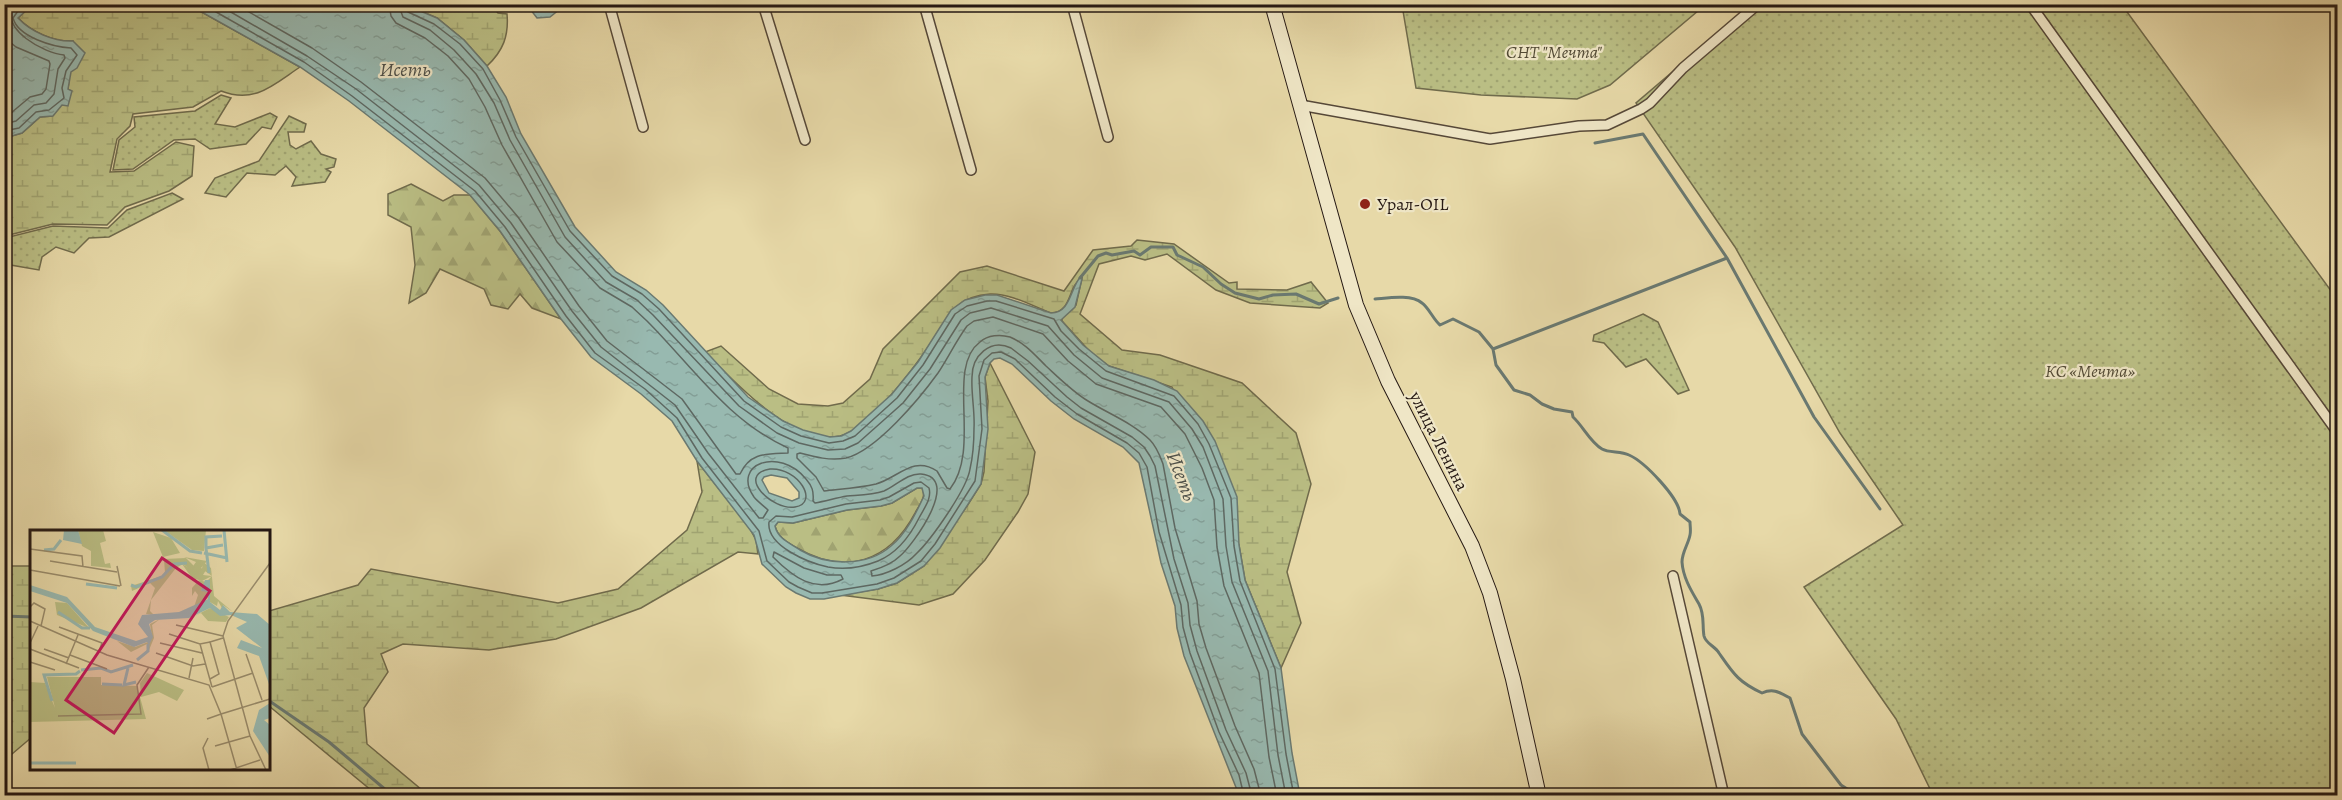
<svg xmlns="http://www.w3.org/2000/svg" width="2342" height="800" viewBox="0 0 2342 800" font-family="Alegreya,serif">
	<defs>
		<pattern id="green-dots" width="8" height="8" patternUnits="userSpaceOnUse" patternTransform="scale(1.5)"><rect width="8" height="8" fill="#babe84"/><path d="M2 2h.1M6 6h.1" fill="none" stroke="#a0a371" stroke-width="1.8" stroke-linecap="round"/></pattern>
		<pattern id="forest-firs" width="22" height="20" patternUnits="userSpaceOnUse" patternTransform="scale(1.5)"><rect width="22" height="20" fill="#babe84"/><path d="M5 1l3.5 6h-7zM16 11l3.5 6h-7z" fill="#a0a371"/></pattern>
		<pattern id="wetland-marsh" width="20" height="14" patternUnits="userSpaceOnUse" patternTransform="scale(1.5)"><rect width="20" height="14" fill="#babe84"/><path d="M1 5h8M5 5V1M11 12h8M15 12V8" fill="none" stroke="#a0a371"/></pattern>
		<pattern id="water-ripples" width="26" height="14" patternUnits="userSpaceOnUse" patternTransform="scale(1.5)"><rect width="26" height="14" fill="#98b9b0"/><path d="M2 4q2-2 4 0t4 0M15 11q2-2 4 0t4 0" fill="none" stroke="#839e96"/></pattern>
	</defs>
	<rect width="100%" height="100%" fill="#e7d9a8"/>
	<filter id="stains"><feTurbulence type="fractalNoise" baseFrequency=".00333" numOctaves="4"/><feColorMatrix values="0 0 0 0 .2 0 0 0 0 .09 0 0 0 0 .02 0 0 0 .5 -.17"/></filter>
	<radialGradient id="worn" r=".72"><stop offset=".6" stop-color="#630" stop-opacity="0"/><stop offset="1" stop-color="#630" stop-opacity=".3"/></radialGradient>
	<path fill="url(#green-dots)" stroke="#706b4c" stroke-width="1.5" d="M1402 5V4L1705 5 1610 85 1577 99 1481 95 1416 88Z
		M1751 5H2122L2337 299V795H1933L1896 719 1804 587 1903 525 1840 433 1735 247 1636 103Z
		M221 95 231 98 215 124 235 127 270 113 277 117 271 129 262 127 246 144 210 149 195 139 174 140 133 169 113 170 119 140 135 127 134 117 195 111Z
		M289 116 306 124 304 132H288L290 145 296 149 311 141 321 154 336 159 334 167 326 169 331 172 325 182 292 186 296 177 286 166 275 175 247 173 226 197 205 193 215 178 259 161Z
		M172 193 183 199 109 237 89 238 74 253 56 247 42 257 39 270 5 264V238L53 226 108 228 127 210Z
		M1643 314 1658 322 1689 390 1678 394 1646 359 1626 367 1604 343 1593 341 1594 335Z"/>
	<path fill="url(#forest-firs)" stroke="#706b4c" stroke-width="1.5" d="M411 184 443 201 454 195H470L500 231 561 319 532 308 520 294 508 309 491 305 484 289 440 269 426 293 409 303 415 265 411 227 388 215V194Z
		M917 488H922C927 497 919 505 915 513 889 562 845 576 797 548 787 542 778 538 775 526L778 522 793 523 847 510 881 506 892 503Z"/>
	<path fill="url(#wetland-marsh)" stroke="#706b4c" stroke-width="1.5" d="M32 5H189L300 67C273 85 255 104 221 91L193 107 133 114 130 126 117 139 110 172 134 171 176 142 194 146 192 176 169 191 125 207 107 225 53 224 5 236 4 138 22 133 40 117 52 116 68 89 73 41C54 42 32 32 18 18Z
		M406 5H491L498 13 507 14C509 36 503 51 487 66L464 40 437 18Z
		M1137 240 1174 244 1229 283 1237 282V289L1287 290 1311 282 1328 303 1320 308 1250 303 1216 290 1167 254 1145 260 1131 256 1099 264 1080 314 1122 350 1160 355 1242 383 1296 433 1311 484 1287 572 1301 623 1281 668 1245 580 1239 545 1172 387 1109 366 1093 355 1062 321V318L1076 305 1082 278C1067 286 1073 312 1051 313 1033 306 1009 293 990 294 955 296 947 318 931 343 914 368 869 429 840 436 792 446 735 382 705 352L721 346 769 389 798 404 828 406 843 403 870 379 883 349 960 272 987 266 1064 291 1093 250 1131 246Z
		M990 363 1035 452 1028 494 1018 512 985 560 953 594 919 605 840 595 878 589 897 583 924 566 967 506 981 484 984 472 988 401 985 377Z
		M697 461 749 527 756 540 758 554 738 552 641 608 556 639 489 650 403 644 381 654 388 672 364 708 367 744 428 795H377L269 706V611L358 585 371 569 558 603 618 589 687 530 702 492Z
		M5 566H31L32 737 5 760Z"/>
	<path fill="url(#water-ripples)" stroke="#6a7971" stroke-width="1.5" fill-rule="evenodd" d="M4 5H32L18 18C31 32 54 42 73 41L85 53 77 68 71 72 68 89 72 91 68 106 62 105 53 116 40 117 22 133 5 138Z
		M189 5H406L437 18 464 40 487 66 506 97 521 134 575 227 616 272 646 290 663 305 748 397 783 421 803 430 830 437 841 436 851 431 892 394 918 362 951 310 965 300 985 295H997L1051 313C1071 313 1070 288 1081 276L1082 279 1075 307 1061 320 1083 345 1109 366 1154 380 1177 391 1203 421 1215 441 1237 497 1239 545 1245 580 1281 668 1292 753 1300 795H1239L1184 656 1177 628 1175 606 1161 563 1139 463 1123 447 1074 419 1051 401 1012 364 1000 358 994 359 990 363 985 377 988 429 981 484 940 548 924 566 897 583 878 589 824 599H810L796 593 786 587 762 564 754 535 697 461 672 421 641 394 591 357 561 319 500 231 470 195 349 101 300 67ZM771 475 787 478 799 492V498L792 501 769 493 762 480 764 477ZM917 488H922L924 496C916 513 906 534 891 546 867 567 827 566 800 550 790 543 778 539 775 526L778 522 793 523 847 510 881 506 892 503Z
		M527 5H565L550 17 537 18Z"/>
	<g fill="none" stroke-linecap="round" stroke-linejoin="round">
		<path stroke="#5e6862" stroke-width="1.5" d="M202 4 304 62 352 96 475 191 505 227 566 316 595 353 645 389 677 418 702 458 759 531 767 561 789 582 798 587 812 593H822L877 584 894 578 921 561 935 544 975 481 982 429 979 376 984 360 992 353 1001 352 1015 359 1055 397 1077 414 1127 443 1139 453 1147 467 1159 532 1181 605 1183 627 1190 653 1219 732 1239 775 1244 796
			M217 4 307 56 356 89 479 185 511 223 572 311 601 347 675 405 708 453 759 518H763L768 510C764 506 758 502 754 497 731 464 779 446 806 479 812 486 814 491 813 501L815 503C826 501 836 498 847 496 859 495 872 495 884 491 896 486 907 473 921 474 962 478 913 545 900 556 892 564 881 568 871 571L872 576C886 575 906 565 916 554 931 540 967 489 970 469 973 456 974 441 974 428 975 411 971 394 972 377 972 356 990 338 1011 348L1028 361 1067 397 1081 408 1132 437 1144 447 1150 456 1155 466 1174 559 1188 603 1190 625 1197 651 1226 730 1246 773 1252 796
			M235 4 312 48 361 82 485 178 518 217 579 306 607 341 682 399 736 474H740C750 452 767 454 788 453V448C728 421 692 366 647 321L632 307 600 288 557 242 502 145 485 107 469 79 448 56 425 38 396 23 391 16 389 4
			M398 4 403 17 430 30 454 50 476 74 494 103 510 140 565 237 606 282 637 300 653 315 739 406 777 433 799 443 828 450 845 449 858 443 903 403 930 369 961 320 970 313 991 308 1048 326 1074 355 1102 378 1169 402 1192 429 1203 447 1223 499 1226 546 1232 582 1268 671 1278 755 1286 796
			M406 4 408 12 434 24 460 44 483 69 500 100 516 137 570 231 612 276 642 294 659 309 744 401 781 427 801 436 829 443 843 441 855 436 897 398 923 365 955 314 967 306 987 301H996L1054 319 1061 331 1079 349 1106 371 1174 396 1198 424 1209 444 1231 498 1234 546 1240 581 1275 669 1286 754 1294 796
			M4 37 16 47 49 61 50 64 46 89 42 94 30 97 11 113 4 114
			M4 124 16 121 34 105 46 103 54 94 58 69 65 58 64 55C44 53 0 30 13 4
			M4 131 19 128 36 112 49 110 64 98 62 88 66 71 77 55 71 48C53 47 18 37 13 18L23 4
			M770 469C798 467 820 503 795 507 773 511 735 475 770 469Z
			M921 482 929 488C932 499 924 508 919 518 910 536 897 553 878 561 863 567 844 570 828 567 809 563 766 546 769 522L776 516 792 517 846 504 880 500 889 497 914 483Z
			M774 552 804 568 827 575H841L843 579C815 594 793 577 773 557Z
			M1261 796 1254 769 1235 726 1206 648 1199 624 1197 601 1175 528 1163 464C1160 456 1157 447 1150 440 1133 423 1109 414 1088 401 1073 392 1059 378 1046 366 1035 355 1025 343 1010 337 1000 334 988 335 980 342 945 368 982 448 950 489L947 488 937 471C913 455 898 478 876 484 859 488 841 489 824 491L816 477 797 458V454L800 453C815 457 830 461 846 458 876 451 920 398 938 373 948 358 956 341 967 326L974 321 993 317 1043 334 1068 361 1096 384 1161 407 1185 434 1202 468 1214 500 1217 547 1224 586 1259 673 1269 757 1277 796"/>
		<path stroke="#6a7971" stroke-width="3" d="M1727 258 1814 417 1880 509
			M1080 278 1098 256 1106 253 1112 255 1134 251 1140 255 1151 247H1173L1177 255 1203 267 1221 284 1235 293 1259 299 1273 295 1296 294 1319 304 1338 298
			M1375 299C1388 298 1411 294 1422 303 1429 308 1433 319 1440 325L1453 319 1479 332 1493 349 1496 365 1514 390 1530 395 1542 404 1554 409 1572 412 1573 417C1583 426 1590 442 1602 449 1609 453 1621 451 1629 455 1645 462 1679 498 1680 514L1690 522C1690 526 1691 531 1690 535 1688 545 1682 552 1682 562 1683 578 1692 592 1699 604 1705 615 1702 625 1704 636 1706 644 1715 646 1719 653 1733 673 1738 682 1762 693 1773 688 1779 692 1790 698L1802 734 1841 785 1858 796
			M1493 349 1727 258 1643 134 1595 143
			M4 616 32 617
			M268 700 329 742 393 796"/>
		<g stroke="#564838" stroke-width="12">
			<path id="street" d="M609 4 643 127
				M763 4 805 140
				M924 4 971 170
				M1072 4 1108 137
				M2030 4 2338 433
				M1300 105 1490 139 1579 126 1607 125 1641 109 1650 103 1683 68 1758 4
				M1673 576 1724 796"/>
		</g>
		<g stroke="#251813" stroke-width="16">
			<path id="secondary" d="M1272 4 1356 305 1388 381 1472 546 1490 593 1513 679 1539 796"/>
		</g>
		<use href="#street" stroke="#efe6c6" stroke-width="9"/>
		<use href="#secondary" stroke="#efe6c6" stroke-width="14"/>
	</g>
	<circle fill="#8f2418" stroke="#efe6c6" stroke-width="2" cx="1365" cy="204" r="6"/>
	<g text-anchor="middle" stroke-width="4.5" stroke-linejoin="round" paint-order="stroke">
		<g font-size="18" font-style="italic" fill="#524a35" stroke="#efe6c6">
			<text x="1554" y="58">СНТ "Мечта"</text>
			<text x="2090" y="377">КС «Мечта»</text>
		</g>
		<g font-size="18" fill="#251813" stroke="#efe6c6" text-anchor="start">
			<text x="1377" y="210">Урал-OIL</text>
		</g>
		<g font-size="18" fill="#251813" stroke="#efe6c6">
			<text transform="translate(1439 441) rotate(63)" y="6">улица Ленина</text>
		</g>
		<g font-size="20" font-style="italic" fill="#4d504a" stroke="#efe6c6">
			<text x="405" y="76">Исеть</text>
			<text transform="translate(1182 476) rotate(69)" y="7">Исеть</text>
		</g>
	</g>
	<g transform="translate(30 530)">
		<rect width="240" height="240" fill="#e7d9a8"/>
		<path d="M48 0H73L76 11 70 13 75 34 80 33 81 38 61 36V21L52 16ZM117 143 154 160 147 171 129 162 111 167 110 153ZM17 147H71V155L107 156 116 189 0 192V152L15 153 25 178Z" fill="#babe84"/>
		<path d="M134 0H176L174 21 162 20ZM154 27 177 31 171 38 176 40 173 45 182 46 172 51 162 48 152 34 161 39 166 32Z" fill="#babe84"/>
		<path d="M123 2 141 8 150 23 133 27ZM156 28 165 37 161 40 153 34 146 38 121 70 120 81 124 85 116 84 125 58 120 53 102 61 101 56 135 45 140 39 135 43 134 29ZM173 32 181 38 184 66 203 82 193 75V80L188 71 187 76 180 72 177 51 182 46 172 39ZM169 50 176 52 171 61H178L180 67 164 77 168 65 165 61 162 66V58ZM25 72 37 73 59 98 27 85ZM180 78 199 87 196 92 178 91 171 83 157 90ZM130 89 122 95 124 108 119 120 109 129 118 119 117 114 101 122 87 111 105 117 118 112 122 107 120 94Z" fill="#babe84"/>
		<path d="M34 0H48L52 14 33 10ZM175 50H180V72L190 80 193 75 200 82 227 84 240 95V157L229 126 207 118 211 110 232 118 206 98 217 92 201 85 190 86 195 90 180 78 159 88 125 90 119 94 123 107 119 115 117 112 104 117 63 101 37 73 0 61V55L37 67 65 97 106 111 118 107 108 94 112 85 149 82 178 69V62L171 61ZM240 173V188L234 190 240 195V227L223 201 229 180Z" fill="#98b9b0"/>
		<path fill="none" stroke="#98b9b0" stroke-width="3" d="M132 0 160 21 172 23M194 0 197 32M176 18V7L192 6M14 20 24 19 31 10M174 23 197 28M179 43 176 18 193 15M56 54 87 58M101 55 106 57 132 47 144 34 157 33M28 82 52 98H60M107 130 118 121V114M98 138 94 155 106 152M51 140 71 138 81 142 103 135M72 154 92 155M22 171 14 145 46 144 50 141M0 233H46"/>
		<path fill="none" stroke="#998c6c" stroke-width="1.5" d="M0 19 52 26 53 37M20 31 87 42M87 36 91 56M0 40 90 56M0 77 4 73 15 79 11 96M0 91 77 125 179 155 191 184 240 169M146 95 193 106M29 97 72 113 69 121M139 104 170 114 180 112M0 113 8 96M130 113 172 123M170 114 182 157M0 119 49 138M14 119 39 128M126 123 163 136 175 134M216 124 232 170M40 125 77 139M0 132 25 140M36 134 48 105M159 148 163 128M180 149 189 144 180 112 193 108M182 157 223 143M28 186 111 184 107 155 119 137M177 189 191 184 207 240M178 208 173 218 179 240M185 216 220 206M200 240 230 230M236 240 220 206 193 106 198 91 240 33"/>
		<path fill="#c2185b" fill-opacity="0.15" stroke="#c2185b" stroke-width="3" d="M132 28 180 61 84 203 36 170Z"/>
		<rect width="240" height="240" fill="none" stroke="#251813" stroke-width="3"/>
	</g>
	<rect width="2342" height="800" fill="none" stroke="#e7d9a8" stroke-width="24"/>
	<rect x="6" y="6" width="2330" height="788" fill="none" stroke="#251813" stroke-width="3"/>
	<rect x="12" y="12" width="2318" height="776" fill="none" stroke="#251813" stroke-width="1.5"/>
	<rect width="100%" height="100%" filter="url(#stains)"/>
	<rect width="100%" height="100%" fill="url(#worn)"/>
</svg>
